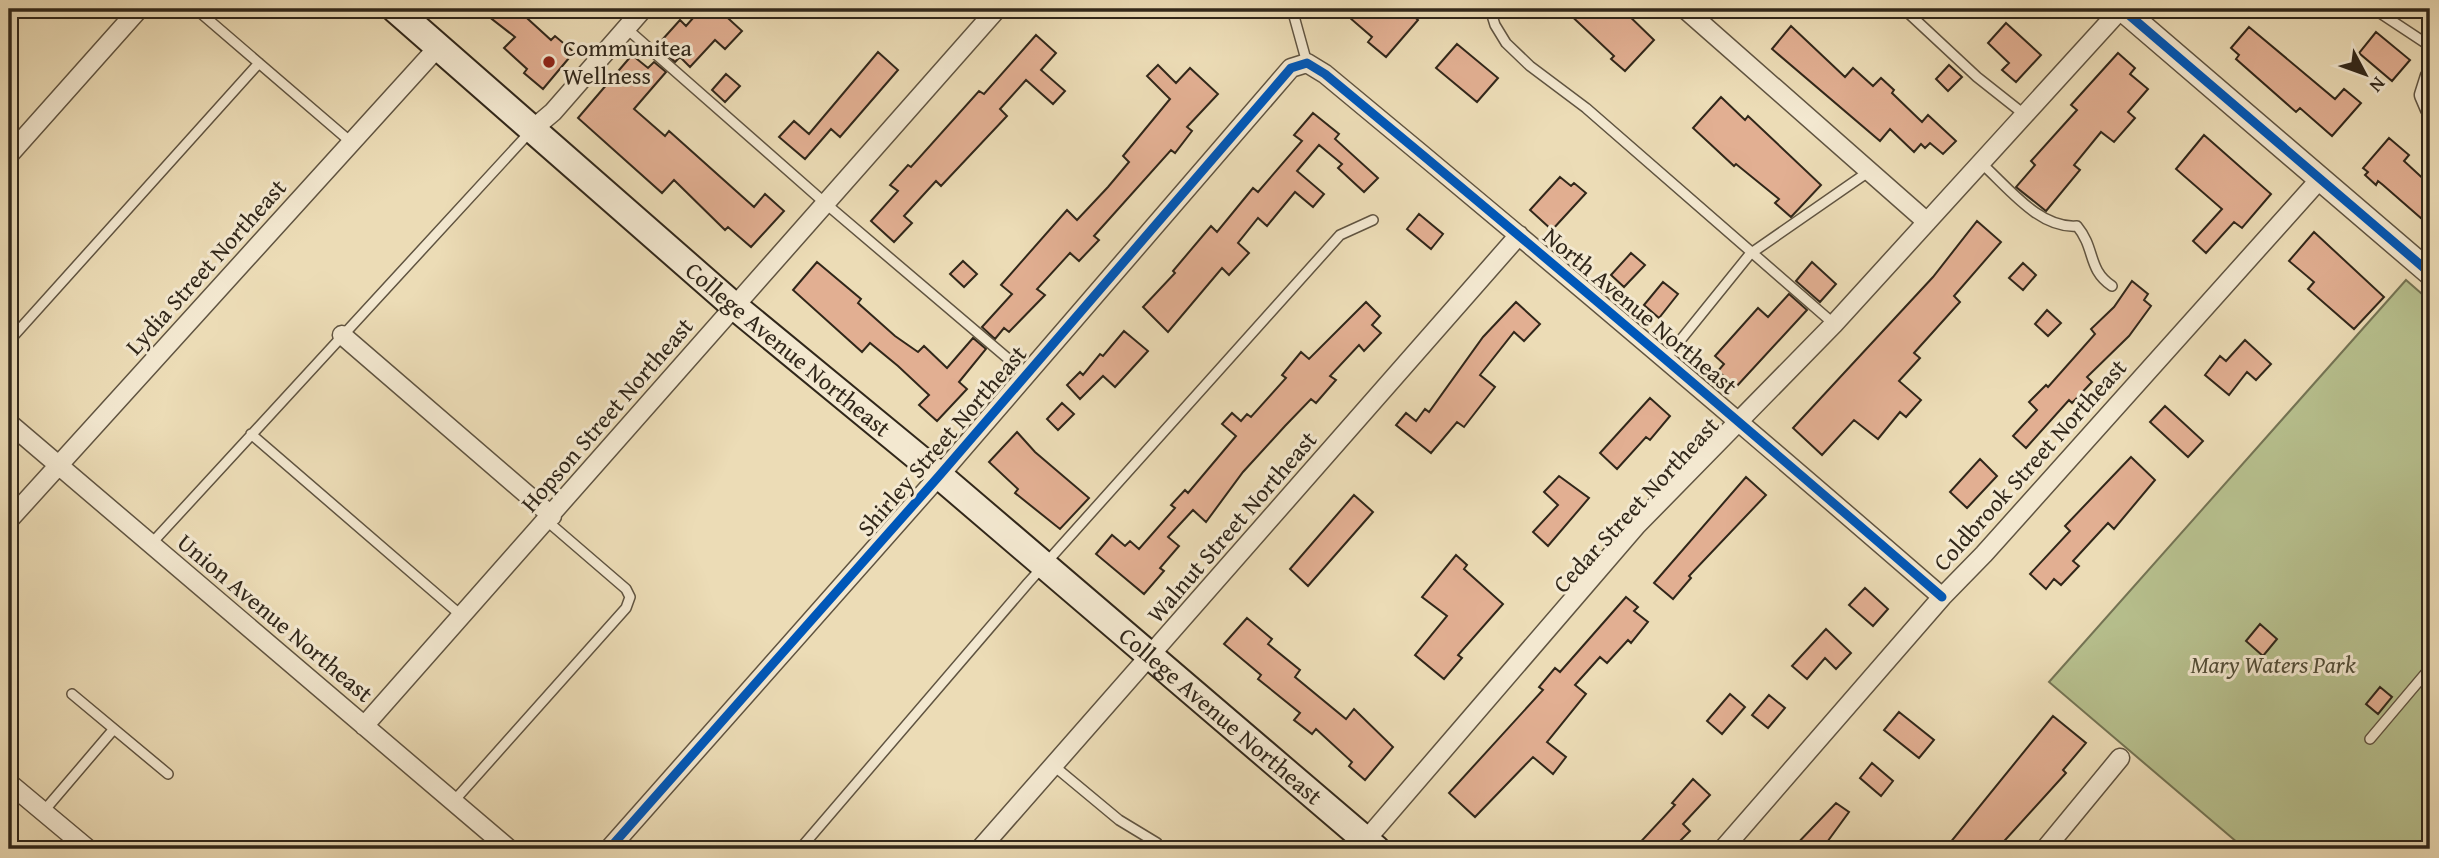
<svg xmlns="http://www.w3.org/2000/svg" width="2439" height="858" viewBox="0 0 2439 858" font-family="'Gentium Book Plus',serif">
	<rect width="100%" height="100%" fill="#ecdcb6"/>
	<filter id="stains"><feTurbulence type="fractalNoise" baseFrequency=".00286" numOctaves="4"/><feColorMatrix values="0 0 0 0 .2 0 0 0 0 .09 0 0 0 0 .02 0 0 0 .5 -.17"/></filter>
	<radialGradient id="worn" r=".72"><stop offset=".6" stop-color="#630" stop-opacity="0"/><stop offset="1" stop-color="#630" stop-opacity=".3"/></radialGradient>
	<path fill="#b7c08e" stroke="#747454" stroke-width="2" d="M2406 280 2430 301V849H2245L2049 682Z"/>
	<path fill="#e2af92" stroke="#31271a" stroke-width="2" d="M479 9H517L551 40 555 36 574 52 543 89 524 73 527 69 504 48 515 37Z
		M701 9H718L742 31 725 49 715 40 690 67 680 57 675 62 663 51 668 45 662 40 680 20 686 26Z
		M1358 9H1406L1418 20 1386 57 1368 42 1372 37 1350 18Z
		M1564 9H1622L1654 40 1625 71 1611 59 1614 56Z
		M2006 23 2041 55 2016 82 2002 70 2009 63 1988 43Z
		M1791 26 1845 77 1853 68 1873 86 1881 78 1894 90 1892 93 1922 122 1928 115 1956 141 1943 154 1930 143 1925 148 1921 144 1914 152 1890 129 1880 141 1772 49Z
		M2249 27 2335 99 2344 89 2361 103 2332 136 2300 108 2296 112 2236 59 2239 55 2231 48Z
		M2376 32 2410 60 2392 81 2359 53Z
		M1036 35 1056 53 1041 70 1065 91 1053 104 1026 80 1000 109 1007 116 941 186 936 181 904 216 912 223 894 242 871 221 898 191 890 185 908 165 911 167 979 91 984 94Z
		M1457 44 1498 78 1477 102 1436 68Z
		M878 52 898 70 840 137 831 129 805 159 779 137 794 121 809 134Z
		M2118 53 2135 68 2130 74 2148 89 2128 112 2135 118 2114 142 2101 132 2074 165 2080 170 2046 211 2016 187 2035 165 2031 161 2077 110 2071 105Z
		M632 55 648 68 654 62 666 72 634 109 665 136 669 131 754 207 765 194 784 211 751 247 728 227 725 230 674 180 662 193 578 118Z
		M1158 65 1176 83 1190 68 1218 94 1187 127 1192 131 1175 153 1171 150 1094 236 1099 240 1079 261 1070 253 1037 289 1045 295 1009 332 1004 328 995 339 982 327 1012 294 1001 285 1067 210 1077 220 1108 187 1129 162 1123 156 1170 99 1147 76Z
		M1949 65 1962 77 1948 91 1936 79Z
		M726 74 740 86 725 102 712 90Z
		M1721 97 1745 120 1748 116 1821 185 1791 217 1775 203 1779 199 1736 164 1734 166 1693 128Z
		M1313 113 1339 134 1335 139 1378 178 1364 192 1338 168 1342 164 1319 145 1297 171 1324 194 1313 207 1295 192 1267 226 1258 218 1238 243 1249 253 1229 275 1222 268 1168 332 1143 307 1175 273 1173 271 1211 226 1217 232 1253 188 1258 192 1302 141 1294 135Z
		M2204 135 2271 194 2242 228 2234 222 2206 253 2193 241 2222 209 2176 169Z
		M2389 138 2409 155 2404 161 2430 185V226L2383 185 2378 181 2376 185 2365 175 2368 172 2363 168Z
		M1560 177 1571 186 1574 183 1586 193 1552 230 1530 210Z
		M1419 214 1443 234 1431 249 1407 229Z
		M1977 221 2001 242 1954 296 1960 302 1914 353 1920 358 1899 381 1921 400 1906 417 1900 412 1878 439 1854 420 1822 455 1793 428 1933 277Z
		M2314 232 2384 297 2354 329 2308 289 2314 282 2289 261Z
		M1631 253 1645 265 1624 287 1611 275Z
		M963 261 977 274 964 287 950 274Z
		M817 262 861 299 858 303 895 336 918 352 924 346 947 368 973 338 986 349 959 382 967 389 937 421 919 405 929 395 898 366 870 343 862 352 793 290Z
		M1812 262 1836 284 1820 302 1796 281Z
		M2023 263 2036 275 2023 290 2009 278Z
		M2132 281 2148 294 2144 300 2151 306 2129 336 2087 377 2092 382 2072 403 2069 400 2026 448 2013 436 2037 410 2029 402 2046 385 2048 387 2095 334 2091 329 2114 307Z
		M1663 282 1678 294 1659 318 1644 305Z
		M1789 294 1807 310 1736 387 1718 371 1724 364 1715 356 1758 308 1768 317Z
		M1366 302 1380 316 1372 325 1381 333 1364 351 1359 345 1330 376 1336 380 1316 403 1311 399 1285 426 1243 472 1206 522 1193 510 1168 537 1179 546 1160 568 1164 571 1144 594 1096 554 1112 535 1125 546 1130 541 1139 549 1175 508 1171 505 1185 490 1188 493 1236 436 1222 424 1232 413 1241 421 1247 414 1251 417 1286 378 1282 375 1301 352 1309 359Z
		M1516 302 1540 324 1524 341 1514 332 1480 375 1495 387 1464 427 1457 422 1431 453 1396 425 1406 413 1416 421 1425 409 1429 412 1483 337Z
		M2047 310 2061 323 2048 336 2035 324Z
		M1124 331 1148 351 1115 387 1103 376 1080 399 1067 385 1080 372 1083 375 1100 354 1103 356Z
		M2245 340 2271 364 2256 380 2247 372 2229 395 2205 375 2220 356 2226 361Z
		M1650 398 1670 416 1650 440 1646 437 1617 469 1600 453Z
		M1062 403 1074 414 1058 430 1047 419Z
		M2165 406 2203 441 2188 457 2150 422Z
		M1017 432 1035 452 1089 498 1060 529 1015 493 1018 489 989 462Z
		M2131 457 2155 480 2114 529 2108 523 2073 561 2079 566 2061 585 2054 579 2046 589 2030 574 2070 531 2065 526Z
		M1980 459 1997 476 1967 508 1950 492Z
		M1559 476 1589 498 1548 546 1533 532 1558 505 1544 492Z
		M1746 477 1766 495 1689 576 1691 578 1673 599 1654 583Z
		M1354 495 1373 512 1308 586 1290 569Z
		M1456 555 1467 565 1464 569 1503 604 1458 655 1462 658 1444 679 1415 655 1447 616 1422 597Z
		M1865 588 1888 609 1873 626 1849 605Z
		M1626 597 1638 607 1634 611 1648 622 1631 643 1628 640 1607 663 1600 657 1575 685 1586 694 1547 742 1566 757 1553 774 1533 757 1475 817 1449 793 1543 690 1539 687 1555 668 1560 672Z
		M1247 618 1272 639 1268 644 1300 670 1295 677 1346 719 1354 709 1393 747 1365 780 1349 766 1352 762 1316 729 1312 734 1294 720 1300 713 1258 679 1261 675 1224 644Z
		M2260 624 2277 639 2263 656 2246 641Z
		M1826 629 1851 653 1836 669 1825 658 1807 679 1792 666Z
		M2380 687 2392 697 2378 714 2366 704Z
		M1730 694 1745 707 1722 734 1707 721Z
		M1769 695 1785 708 1768 728 1752 715Z
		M1899 712 1934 740 1919 758 1884 730Z
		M2053 716 2086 743 2063 770 2066 773 1997 849H1945Z
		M1872 763 1893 781 1881 796 1860 778Z
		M1693 779 1710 795 1683 824 1690 831 1672 849H1634L1675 805 1672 803Z
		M1836 803 1849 812 1822 849H1792Z"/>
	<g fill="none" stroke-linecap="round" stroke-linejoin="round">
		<g stroke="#605441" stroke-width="12">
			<path id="service" d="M196 9 352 143
				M1292 9 1307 63
				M1490 9 1495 25 1506 43 1530 66 1586 108 1834 324
				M1904 9 1977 77 2025 115
				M2374 9 2430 46
				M1700 21 1715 9
				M626 28 825 203 1026 374
				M1981 163C2008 187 2039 229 2077 226 2096 249 2087 269 2112 286
				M9 341 259 63
				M1666 358 1750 254 1871 170
				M251 434 463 617
				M151 544 530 132
				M72 694 168 774
				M2370 739 2430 668
				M1054 766 1119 820 1157 843
				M453 802 626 608 630 597 626 589 547 521
				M43 812 113 730
				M800 849 1028 583 1340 235 1373 220"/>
		</g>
		<g stroke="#605441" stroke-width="21">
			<path id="minor" d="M1685 9 1927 222
				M2430 76 2424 95 2430 109
				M534 128 553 112 643 9
				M9 155 139 9
				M342 335 552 516
				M9 423 509 849
				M9 520 439 46
				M364 726 997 9
				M9 783 88 849
				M1359 848 1637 525 1834 324 2121 9
				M609 849 939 476 1291 68 1307 63 1325 74C1533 246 1738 420 1942 597
				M980 849 1519 235
				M1723 849 1942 597 1984 554 2320 179
				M2045 849 2120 758"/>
		</g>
		<g stroke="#605441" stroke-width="26">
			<path id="tertiary" d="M2122 9 2430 273"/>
		</g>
		<g stroke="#31271a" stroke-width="30">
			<g id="secondary">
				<path id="s1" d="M395 9 734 306 920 459 1376 849"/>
			</g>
		</g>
		<use href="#service" stroke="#f3e8d0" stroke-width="9"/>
		<use href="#minor" stroke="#f3e8d0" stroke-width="18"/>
		<use href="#tertiary" stroke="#f3e8d0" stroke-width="23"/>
		<use href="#secondary" stroke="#f3e8d0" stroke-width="26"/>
		<g stroke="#f3e8d0" stroke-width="13">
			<path id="cycleway" d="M2122 9 2430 273
				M609 849 939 476 1291 68 1307 63 1325 74C1533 246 1738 420 1942 597"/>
		</g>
		<use href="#cycleway" stroke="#0057b8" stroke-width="9"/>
	</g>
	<circle fill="#8f2418" stroke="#f3e8d0" stroke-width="2.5" cx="549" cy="62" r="7"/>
	<g text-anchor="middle" stroke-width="6" stroke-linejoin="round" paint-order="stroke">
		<g font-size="24" fill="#31271a" stroke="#f3e8d0" text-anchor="start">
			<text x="563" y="56">Communitea<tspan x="563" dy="28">Wellness</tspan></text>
		</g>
		<g font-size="24" fill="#31271a" stroke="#f3e8d0">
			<text transform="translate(206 267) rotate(-48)" y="8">Lydia Street Northeast</text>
			<text transform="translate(1640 311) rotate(40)" y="8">North Avenue Northeast</text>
			<text dy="8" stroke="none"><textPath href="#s1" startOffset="520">College Avenue Northeast</textPath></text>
			<text transform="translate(607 415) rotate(-49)" y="8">Hopson Street Northeast</text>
			<text transform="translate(942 441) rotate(-49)" y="8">Shirley Street Northeast</text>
			<text transform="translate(2030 465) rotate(-48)" y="8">Coldbrook Street Northeast</text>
			<text transform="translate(1636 505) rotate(-47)" y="8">Cedar Street Northeast</text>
			<text transform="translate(1232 527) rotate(-49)" y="8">Walnut Street Northeast</text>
			<text transform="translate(275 618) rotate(40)" y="8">Union Avenue Northeast</text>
			<text dy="8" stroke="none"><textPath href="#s1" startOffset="1087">College Avenue Northeast</textPath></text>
		</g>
		<g font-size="24" font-style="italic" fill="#524d37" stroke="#f3e8d0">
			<text x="2273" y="673">Mary Waters Park</text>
		</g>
	</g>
	<rect width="2439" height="858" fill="none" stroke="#ecdcb6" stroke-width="35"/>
	<rect x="10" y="10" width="2418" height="837" fill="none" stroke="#31271a" stroke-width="3.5"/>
	<rect x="18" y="18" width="2404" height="823" fill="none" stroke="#31271a" stroke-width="2"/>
	<g transform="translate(2365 74) rotate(131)" stroke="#f3e8d0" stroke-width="5" paint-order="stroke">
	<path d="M0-5L12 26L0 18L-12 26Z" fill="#31271a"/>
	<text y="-10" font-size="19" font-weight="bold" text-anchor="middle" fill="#31271a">N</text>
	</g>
	<rect width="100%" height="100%" filter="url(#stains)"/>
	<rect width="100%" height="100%" fill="url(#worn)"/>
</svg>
